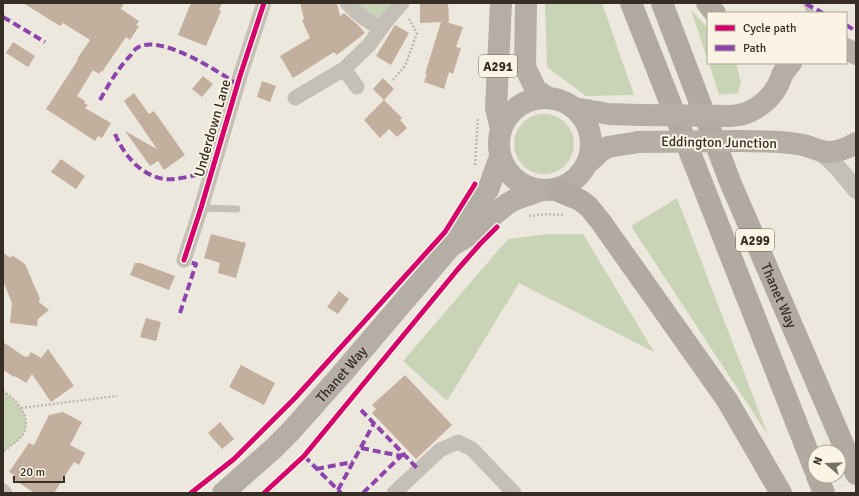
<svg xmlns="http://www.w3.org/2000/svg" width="859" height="496" viewBox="0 0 859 496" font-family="Signika,sans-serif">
	<rect width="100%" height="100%" fill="#ede8dd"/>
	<path fill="#c9d4b6" d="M347 3H402L381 28Z
		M545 3H602L634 95 586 96 547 67Z
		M691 10 708 28V61Z
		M709 63H736L741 82 738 93 719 95Z
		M514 144a30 30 0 1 1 60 0a30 30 0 1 1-60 0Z
		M677 198 768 435 631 226Z
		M548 234H583L654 352 519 283 447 401 403 361 508 239Z
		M3 391C15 399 30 414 25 430 23 439 9 446 3 452Z"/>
	<path fill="#c3af9d" d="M23 3H124L121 9 139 21 136 25 139 26 130 40 126 37 102 72 101 71 99 74 93 70 77 96 85 101 84 103 88 105 85 108 111 123 102 138 98 136 95 141 46 109 78 60 77 59 90 40 63 23 60 26Z
		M191 3H222L219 10 221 11 206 46 178 35Z
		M300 3H337L340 16 344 13 358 25 365 33 337 55 334 52 293 78 280 56 310 38 302 20 304 19Z
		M420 3H448L449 22H446L463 27 456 47 461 48 453 74 449 72 444 89 424 82 427 74H425L441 22 420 23Z
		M395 25 409 33 391 65 376 56Z
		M13 42 35 56 28 67 6 53Z
		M203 76 213 84 202 97 192 89Z
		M383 78 394 89 384 100 373 89Z
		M262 81 276 86 270 102 257 97Z
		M134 93 149 114 154 111 185 155 164 170 158 161 150 166 125 131 157 149 124 101Z
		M384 100 402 118 400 120 407 128 397 137 389 129 380 138 364 120Z
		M61 159 85 176 76 189 51 172Z
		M211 234 246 243 236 278 218 273 220 263 204 258Z
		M3 253 11 258 12 255 25 264 40 299 39 302 49 310 38 319 37 326 10 323 12 303 3 281Z
		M135 263H140L175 276 169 290 130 275Z
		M339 291 349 299 338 314 327 307Z
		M146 318 161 322 156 341 140 337Z
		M3 342 25 357 27 356 28 357 31 352 41 358 48 349 74 386 51 402 32 374 26 383 15 376 14 377 3 370Z
		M241 365 275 383 264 405 229 387Z
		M405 375 452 425 416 459 372 413 376 409 372 405Z
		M63 412 82 422 70 445 85 453 79 465 74 462 54 493H34L12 478 14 475 9 472 29 443 34 445 49 415Z
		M220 422 234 439 222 449 208 433Z"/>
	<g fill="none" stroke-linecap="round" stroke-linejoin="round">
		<path stroke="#beb8af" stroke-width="2.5" stroke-dasharray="2 2" stroke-linecap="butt" d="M393 80 405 66 417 33 409 19
			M475 165 478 118
			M529 216 544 214 564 215
			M3 391C15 399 30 414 25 430 23 439 9 446 3 452
			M21 408 117 396"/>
		<path stroke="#c5c0b7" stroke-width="7" d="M806 3 811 13
			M201 208 237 209"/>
		<path stroke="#c5c0b7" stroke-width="15" d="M347 3C357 14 367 22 381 28
			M344 69 357 87
			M295 98 344 69 369 45 388 19 402 3
			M184 260 201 208 240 76 264 3
			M3 491 5 493
			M394 493 440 450 458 442 472 449 514 493"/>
		<path stroke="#c5c0b7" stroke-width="18" d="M817 150C833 160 844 175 856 190"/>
		<g stroke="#b4aea6" stroke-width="22">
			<path d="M526 3 525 67 536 90 548 98"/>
			<path d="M846 49 856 54"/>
			<circle cx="545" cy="144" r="46"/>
			<path d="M574 108 609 114 640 115"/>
			<path d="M730 116C750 116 769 102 778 85 780 81 781 77 783 73 785 70 788 66 791 63"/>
			<path d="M501 129 496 108 501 3"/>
			<path d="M738 141C760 141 782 141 803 145 812 147 820 152 830 152 839 151 848 148 856 143"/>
			<path d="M587 164 601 151 608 147 639 142"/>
			<path d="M453 243 460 225 488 190 500 157"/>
			<path id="s1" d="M223 493 273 449 290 432 340 376 451 246 468 236 507 204 516 199 539 191"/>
		</g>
		<g stroke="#b0aaa2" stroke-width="22">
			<path d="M631 3 815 470"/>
			<path id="s2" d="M662 3 731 184 856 474"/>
			<path d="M707 3 715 13"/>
			<path d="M556 190 580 200 589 207 601 222 727 400 781 493"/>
			<path d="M817 476 824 493"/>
		</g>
		<path stroke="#b4aea6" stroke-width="22" d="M640 115 730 116
			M639 142 738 141"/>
		<path stroke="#8e44ad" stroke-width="4" stroke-dasharray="8 4" stroke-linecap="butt" d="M806 4 823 13
			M3 17 45 42
			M846 25 856 31
			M100 100C109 84 118 68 131 55 132 53 135 49 137 48 160 33 217 71 237 84
			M115 134C124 155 140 175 164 179 175 181 199 174 211 172
			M180 313 196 264 184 260
			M361 410 419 470
			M361 448 401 456
			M304 456 341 493
			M316 469 353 462
			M338 490 374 423
			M363 493 403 454"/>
		<g stroke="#fbf4e4" stroke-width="8">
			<path id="cycleway" d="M184 260 201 208 240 76 264 3
				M191 493 234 459 295 398 445 232 475 184
				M264 493 304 456 458 269 480 244 497 227"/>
		</g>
		<use href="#cycleway" stroke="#d6006c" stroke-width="5"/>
	</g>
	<g text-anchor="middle" stroke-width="4" stroke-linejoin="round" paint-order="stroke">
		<g fill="#fbf4e4" stroke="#71695e" stroke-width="1">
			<rect x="479" y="55" width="38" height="22" rx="3"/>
			<rect x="736" y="229" width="38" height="22" rx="3"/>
		</g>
		<g font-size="13" font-weight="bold" fill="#362e25">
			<text x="498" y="71">A291</text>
			<text x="755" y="245">A299</text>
		</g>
		<g font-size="14" fill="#362e25" stroke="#fbf4e4">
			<text transform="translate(212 128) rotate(-74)" y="5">Underdown Lane</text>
			<text transform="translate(719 142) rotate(1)" y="5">Eddington Junction</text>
			<text dy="5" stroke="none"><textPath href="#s2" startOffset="315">Thanet Way</textPath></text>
			<text dy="5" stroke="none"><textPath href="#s1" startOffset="168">Thanet Way</textPath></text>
		</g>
	</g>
	<rect width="859" height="496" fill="none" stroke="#362e25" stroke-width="8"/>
	<rect x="707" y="12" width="140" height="52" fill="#fbf4e4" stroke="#aca598"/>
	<rect x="715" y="25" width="20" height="6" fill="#d6006c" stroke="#aca598"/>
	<text x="743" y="32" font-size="12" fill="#362e25">Cycle path</text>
	<rect x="715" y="45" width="20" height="6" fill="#8e44ad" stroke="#aca598"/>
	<text x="743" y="52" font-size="12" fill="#362e25">Path</text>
	<g transform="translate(827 464) rotate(289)"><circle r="19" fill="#fbf4e4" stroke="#aca598"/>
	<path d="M0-3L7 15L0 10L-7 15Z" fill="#766f65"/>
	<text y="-6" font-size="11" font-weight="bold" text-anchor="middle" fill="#362e25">N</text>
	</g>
	<path d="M14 476v6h50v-6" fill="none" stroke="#362e25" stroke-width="2"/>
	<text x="20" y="476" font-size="12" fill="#362e25" stroke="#fbf4e4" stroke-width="3" paint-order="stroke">20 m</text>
</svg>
